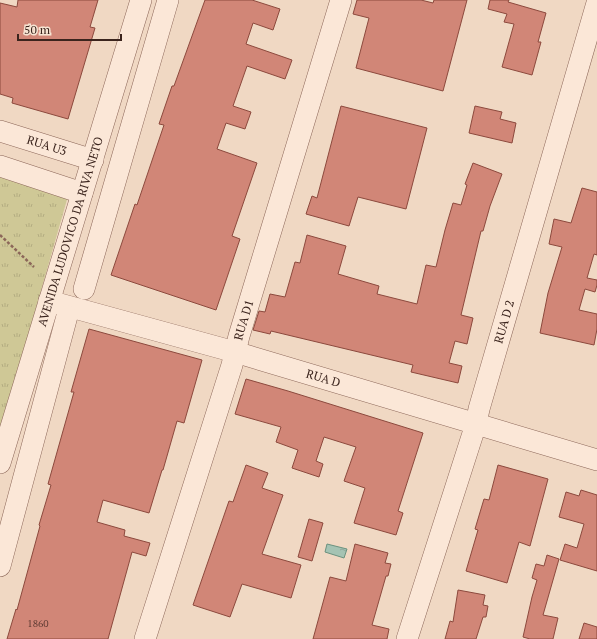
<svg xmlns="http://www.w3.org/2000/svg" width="597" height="639" viewBox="0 0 597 639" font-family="'PT Serif',serif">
	<defs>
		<pattern id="park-tufts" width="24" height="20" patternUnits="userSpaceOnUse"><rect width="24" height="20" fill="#cfc896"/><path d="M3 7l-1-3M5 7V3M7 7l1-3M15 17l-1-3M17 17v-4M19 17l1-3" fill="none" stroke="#b3ac81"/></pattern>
		<pattern id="water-ripples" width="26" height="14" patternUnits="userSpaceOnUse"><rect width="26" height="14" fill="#a5c3b3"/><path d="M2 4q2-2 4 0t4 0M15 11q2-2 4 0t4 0" fill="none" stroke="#8fa79a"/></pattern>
	</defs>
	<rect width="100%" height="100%" fill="#f0d8c3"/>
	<path fill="url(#park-tufts)" d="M0 174 68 196 0 435Z"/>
	<path fill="url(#water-ripples)" stroke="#6b927f" d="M327 544 347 549 344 558 325 552Z"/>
	<path fill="#d18677" stroke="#8c493d" d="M18 0H98L90 27 95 28 68 119 12 103 13 98 0 94V3L17 7Z
		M205 0H252L280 9 273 30 253 23 246 44 292 60 285 79 247 66 233 106 251 112 245 129 226 123 217 149 257 163 232 236 240 239 216 310 111 275 135 204 137 205 164 125 159 124 172 86H174Z
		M357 0H421L433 3 434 0H467L443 91 356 68 369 18 353 14Z
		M490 0H509L508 2 546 13 538 42H541L532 75 502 67 514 24 504 22 507 14 488 9Z
		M341 106 427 128 406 209 358 197 349 226 306 214 312 196 317 198Z
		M475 106 502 112 500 119 516 123 512 143 469 133Z
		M473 163 502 174 490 206 483 231H481L461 315 473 318 467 344 455 341 449 363 462 366 458 383 411 372 413 365 271 331 270 334 253 330 259 311 265 312 270 294 285 297 295 262 300 263 307 235 346 246 338 274 379 286 377 294 417 304 426 265 436 267 445 230 453 203 461 205 467 185 465 184Z
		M582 188 597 192V255L594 254 587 278 597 280V285L595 292 585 289 579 310 597 314V329L594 345 540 333 548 293 562 247 549 244 554 219 571 223Z
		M89 329 202 360 184 423 177 421 163 470H162L149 513 103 500 97 522 125 530 124 536 150 543 146 556 132 552 108 639H7L16 609 17 610 40 526 39 525 51 485 48 484 74 392H71Z
		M246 379 288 391 423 433 398 511 403 513 396 535 354 523 365 488 344 481 356 447 324 437 316 461 323 464 319 477 292 468 298 450 276 442 281 427 235 414Z
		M246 465 268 473 262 488 283 495 262 554 301 565 291 598 242 584 230 617 193 605 229 501 233 502Z
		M498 465 548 479 530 546 519 542 507 583 466 571 478 530 475 529 484 499 489 500Z
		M581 490 597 495V571L560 560 565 544 577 548 584 524 559 517 566 492 579 496Z
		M309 519 323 523 312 561 298 557Z
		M355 544 388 553 385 563 391 564 388 576H386L372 625 389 629 387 639H313L330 577 346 581Z
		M547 555 559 559 543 615 558 618 553 639H530L523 637 532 597 537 580 532 578 536 564 544 566Z
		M458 590 485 595 483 605 488 606 486 617H483L476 639H445L450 621 453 622Z
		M584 623 597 627V639H579Z"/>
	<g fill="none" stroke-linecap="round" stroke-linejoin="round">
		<g stroke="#8c6759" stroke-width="22">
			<g id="minor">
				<path id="s1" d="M0 131 93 160"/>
				<path d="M0 166 82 193"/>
				<path d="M84 289 168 0"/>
				<path id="s2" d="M49 301 235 352 597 460"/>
				<path id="s3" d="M0 463 141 0"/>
				<path d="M0 566 67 316"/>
				<path id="s4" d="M145 639 232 365 239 336 341 0"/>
				<path id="s5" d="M407 639 476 424 479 409 597 3"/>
			</g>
		</g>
		<path stroke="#8c6759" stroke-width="2.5" stroke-dasharray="3 2" stroke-linecap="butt" d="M0 235 34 267"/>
		<use href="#minor" stroke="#fbe7d7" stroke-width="21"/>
	</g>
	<g text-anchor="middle" stroke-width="3" stroke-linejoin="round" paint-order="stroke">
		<g font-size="10" fill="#603c34">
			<text x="38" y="627">1860</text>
		</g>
		<g font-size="12" fill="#3b241d" stroke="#f7e4d3">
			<text dy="4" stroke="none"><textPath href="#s1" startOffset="49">RUA U3</textPath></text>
			<text dy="4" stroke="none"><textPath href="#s3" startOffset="242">AVENIDA LUDOVICO DA RIVA NETO</textPath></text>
			<text dy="4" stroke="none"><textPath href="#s4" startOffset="334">RUA D1</textPath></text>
			<text dy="4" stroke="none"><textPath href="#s5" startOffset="332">RUA D 2</textPath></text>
			<text dy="4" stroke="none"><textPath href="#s2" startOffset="285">RUA D</textPath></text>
		</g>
	</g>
	<path d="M18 34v6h103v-6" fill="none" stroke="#3b241d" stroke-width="2"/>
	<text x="24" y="34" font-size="12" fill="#3b241d" stroke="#f7e4d3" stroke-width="3" paint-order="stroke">50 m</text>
</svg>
